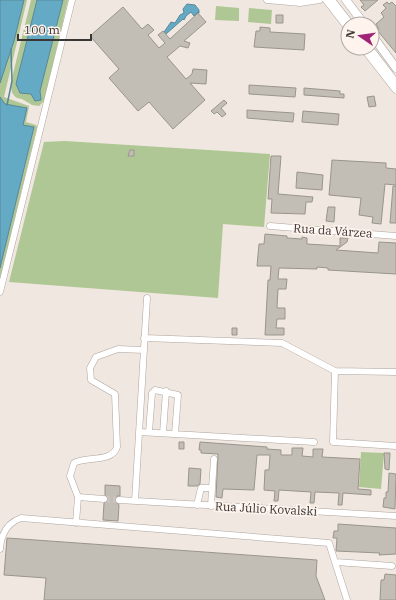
<svg xmlns="http://www.w3.org/2000/svg" width="396" height="600" viewBox="0 0 396 600" font-family="'IBM Plex Serif',serif">
	<rect width="100%" height="100%" fill="#f0e7e0"/>
	<path fill="#afc794" d="M0 0H27L4 97 29 106 26 122 36 125 37 127 0 279Z
		M31 0H68L44 101 39 106 32 105 22 99 17 98C11 94 11 89 11 82Z
		M216 6 239 8V21L215 20Z
		M249 8 272 10 271 24 248 22Z
		M65 141 270 154 264 227 223 224 218 298 9 282 44 142Z
		M361 452 384 453 381 489 359 487Z"/>
	<path fill="#65aac4" stroke="#588799" d="M0 0H24L14 41 0 83Z
		M37 0H63L40 91 41 100 35 101 31 94 20 93 16 84Z
		M187 4 195 5 199 10V13L198 12 194 16 191 12 186 16 184 20 183 19 166 34 164 32 171 22 175 23 180 15 184 13 183 9Z
		M0 97 5 104 27 108 23 125 34 127 0 268Z"/>
	<g fill="none" stroke-linecap="round" stroke-linejoin="round">
		<path stroke="#588799" stroke-width="1.5" d="M7 105 12 81 11 49"/>
	</g>
	<path fill="#c3beb5" stroke="#9a958c" d="M360 0H378L365 11 361 7 364 5Z
		M387 2 389 4 392 2 396 6V53L377 30 379 29 376 24 384 17 381 13 386 8 383 5Z
		M123 7 142 29 148 24 154 30 148 35 159 48 165 43 158 35 163 31 170 39 198 13 206 22 184 41 190 43 188 48 180 46 167 57 186 79 192 74 193 69 207 70 206 84 190 83 205 100 173 129 149 102 138 111 109 78 119 69 90 36Z
		M276 15H283V23H276Z
		M260 27 270 28V32L305 34 304 50 254 47 256 31H260Z
		M249 85 296 88 295 97 249 94Z
		M304 88 340 91V94H344V98L304 95Z
		M374 96 376 106 369 107 367 97Z
		M224 100 227 103 221 108 226 114 222 117 217 112 214 114 211 111Z
		M247 110 294 113 293 122 247 118Z
		M303 111 339 114 338 125 302 122Z
		M130 150H134V156H128Z
		M271 156H281L278 194 313 197 312 202H306L305 214 271 213 272 199H268Z
		M332 160 386 163V168L396 169V185L385 184 381 224 372 223 373 217 359 215 361 198 329 195Z
		M297 172 323 175 322 190 296 188Z
		M393 186H396V223H390Z
		M328 207H335L334 222 326 221Z
		M265 234 287 236V238L302 239V237L307 238V244L340 246V238H348L347 242 336 250 378 253 379 242 396 243V274L328 270V268L317 267V269L279 268 278 279H287L286 289H278L277 308H285V319H277L276 328H284V335H265L268 280H270L271 266H257L259 244H264Z
		M232 328H237V335H232Z
		M179 442H184V449H179Z
		M200 442 267 447V449L281 450V455H292V448H303L302 456 313 457V449H323L322 457 360 459 358 489 371 490V495L343 493 342 505H338L339 493 315 492 314 503H310L311 492 279 490 278 501H274L275 491 264 490 265 470H269L270 455H257L254 490 223 489 222 498 216 497 218 454 201 453V450H199Z
		M384 453H390L389 470 385 469Z
		M189 468 201 469 200 484 197 486H188Z
		M389 473 396 474 395 509 383 507 384 498H386V492H388Z
		M105 485 120 486V496H117L115 500 119 505 118 521 103 520 104 503 108 499 105 495Z
		M338 524 396 528V554L379 555 380 553 336 551 337 538H333L334 531H338Z
		M7 538 317 560 316 576 325 600H44L46 578 4 575Z
		M385 574 396 575V600H380L381 580H384Z"/>
	<g fill="none" stroke-linecap="round" stroke-linejoin="round">
		<path stroke="#ccc4be" stroke-width="6" stroke-dasharray="6 3" stroke-linecap="butt" d="M104 499 119 500"/>
		<g stroke="#ada49e" stroke-width="7">
			<path id="minor" d="M267 0 300 3 320 0
				M332 0 351 24
				M370 48 396 82
				M270 226 396 236
				M0 292 72 0
				M144 338 282 343 335 371 333 442 396 446
				M335 371 396 372
				M139 432 314 442
				M149 432 152 393 155 390 178 395 175 434
				M163 433 166 391
				M212 488 214 459
				M78 497 70 476 74 463C86 456 112 463 117 447L115 394 91 380 90 368 96 357 118 349 144 350
				M119 500 396 516
				M135 501 147 298
				M197 505 201 488H212L211 506
				M76 523 78 497 104 499
				M0 549C1 535 7 523 21 518L329 543 347 600
				M336 562 392 566"/>
		</g>
		<g stroke="#ada49e" stroke-width="9">
			<path id="major" d="M327 0 348 27
				M346 0 364 24
				M372 35 396 68
				M364 48 396 89"/>
		</g>
		<use href="#minor" stroke="#fff" stroke-width="6"/>
		<use href="#major" stroke="#fff" stroke-width="8"/>
	</g>
	<g text-anchor="middle" stroke-width="3.5" stroke-linejoin="round" paint-order="stroke">
		<g font-size="12" fill="#3a3634" stroke="#fef4ed">
			<text transform="translate(333 231) rotate(4)" y="4">Rua da Várzea</text>
			<text transform="translate(266 509) rotate(3)" y="4">Rua Júlio Kovalski</text>
		</g>
	</g>
	<g transform="translate(360 36) rotate(283)"><circle r="19" fill="#fef4ed" stroke="#b0a8a3"/>
	<path d="M0-3L7 15L0 10L-7 15Z" fill="#a12376"/>
	<text y="-6" font-size="11" font-weight="bold" text-anchor="middle" fill="#3a3634">N</text>
	</g>
	<path d="M18 34v6h73v-6" fill="none" stroke="#3a3634" stroke-width="2"/>
	<text x="24" y="34" font-size="12" fill="#3a3634" stroke="#fef4ed" stroke-width="3" paint-order="stroke">100 m</text>
</svg>
